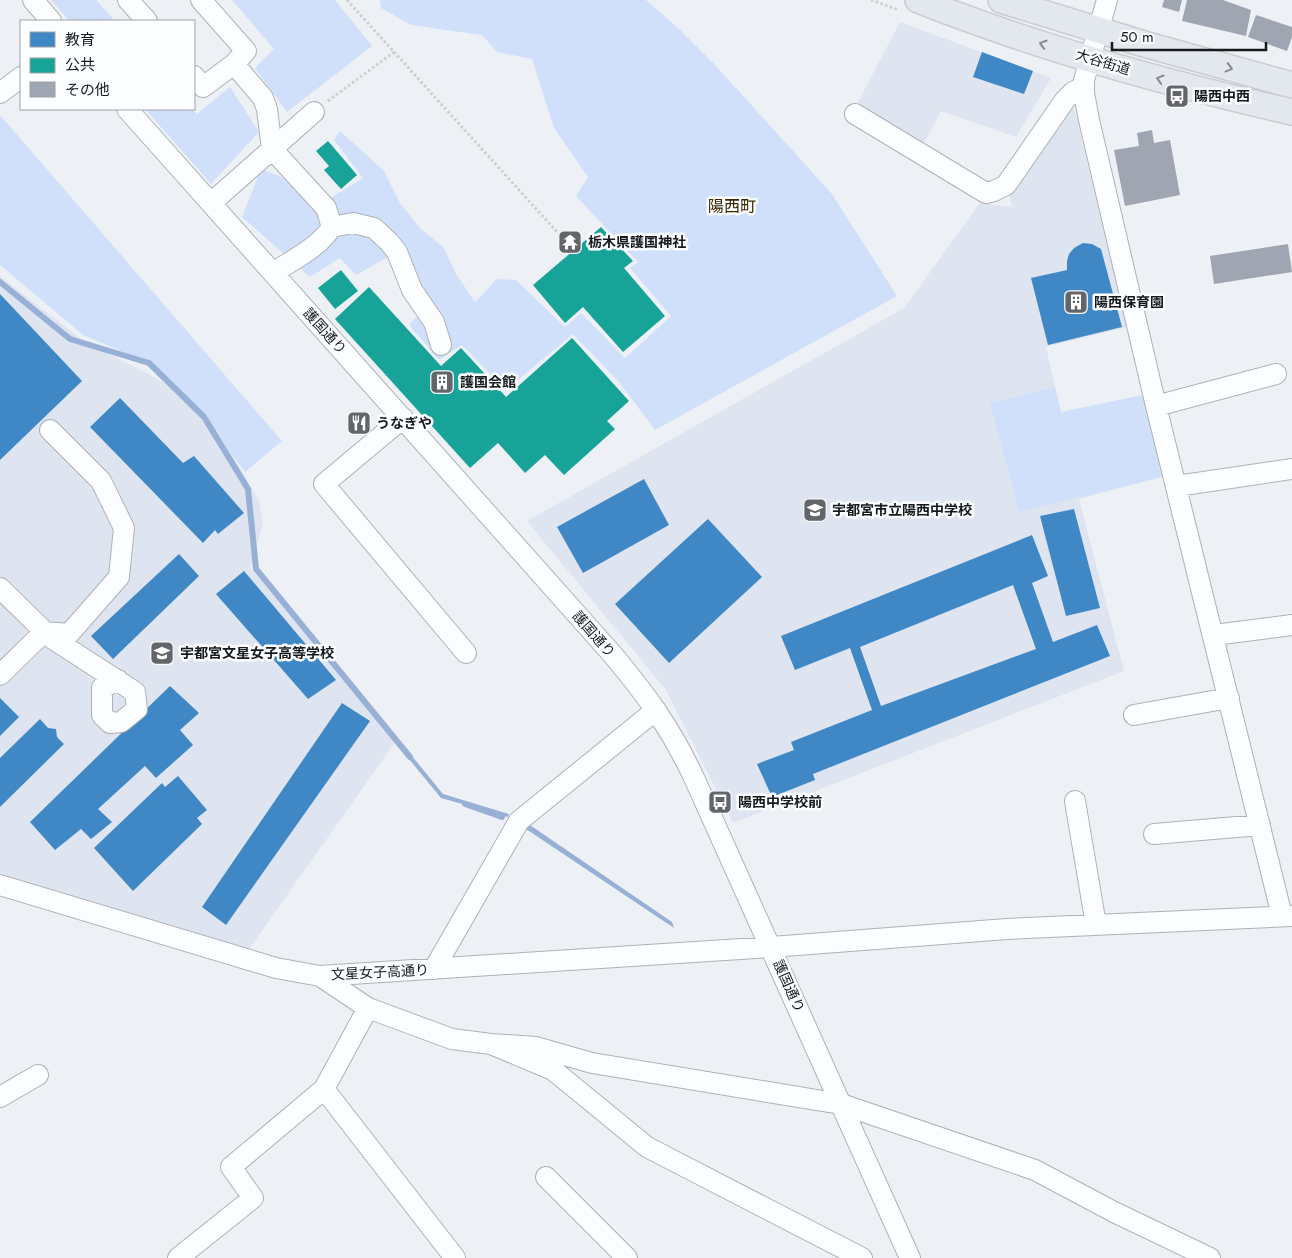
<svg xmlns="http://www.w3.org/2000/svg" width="1292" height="1258" viewBox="0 0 1292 1258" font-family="Jost,'Noto Sans JP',sans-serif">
	<rect width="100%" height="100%" fill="#edf1f6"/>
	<path fill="#dee5f1" d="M900 22 1051 78 1016 137 941 111 921 149 856 106Z
		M1072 99 1127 327 1046 347 1055 387 1061 412 1143 395 1162 477 1079 499 1124 671 733 823 666 690 527 521 904 308 980 203 1012 207 1009 192Z
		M0 276 85 342 149 374 183 395 221 435 259 501 263 523 250 568 398 738 249 949 0 873Z"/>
	<path fill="#d0e0fa" d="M51 0H96L115 21H69Z
		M232 0H335L372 46 287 112 255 68 274 49Z
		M380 0H646L679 29 717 67 832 194 897 296 655 430 619 382 573 334 506 390 462 345 439 360 409 325 418 315 393 254 356 275 340 258 310 277 242 217 261 169 332 197 363 178 334 140 340 131 384 171 400 203 420 228 444 248 456 274 475 302 497 279 516 280 565 327 581 313 625 358 671 316 630 268 638 262 576 196 588 177 554 128 532 59 497 52 482 35 411 25 381 8Z
		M230 87 259 132 211 184 145 109H192L197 114Z
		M0 115 282 441 245 472 204 417 149 363 83 335 0 265Z
		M1055 387 1061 412 1143 395 1162 477 1019 512 990 403Z"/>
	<path fill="#98b0d5" d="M407 750 443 794 509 814 508 817 441 798 404 753Z
		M527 823 672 922 674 928 523 827Z"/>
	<path fill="#3f88c5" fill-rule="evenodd" d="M982 52 1033 71 1024 94 973 77Z
		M1083 243 1092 244 1101 249 1122 327 1048 345 1031 278 1067 270V261L1069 254 1074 248Z
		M0 294 82 381 0 460Z
		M120 398 183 463 194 456 244 513 218 534 215 530 203 543 90 427Z
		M644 479 669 525 583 573 557 527Z
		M1074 509 1100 608 1066 616 1040 516Z
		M708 519 762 577 669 663 615 604Z
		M1032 535 1048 576 1032 583 1053 642 1097 625 1110 656 813 774 815 780 772 797 757 764 794 750 791 742 872 710 850 648 795 670 781 636ZM1013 585 1036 649 881 706 860 647Z
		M179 554 199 576 113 659 91 636Z
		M244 571 336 680 308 699 216 594Z
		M170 686 199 713 180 730 193 745 156 778 145 766 98 809 112 822 91 839 81 829 55 850 30 822Z
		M0 698 19 717 0 736Z
		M342 703 370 721 226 925 202 907Z
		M40 719 48 728 56 729 57 737 64 744 0 807V758Z
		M178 776 207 810 197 818 202 824 133 891 94 848 162 783 165 787Z"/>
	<path fill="#17a398" d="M328 141 357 175 341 189 324 170 329 166 316 151Z
		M601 227 633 261 624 268 665 316 623 352 583 307 565 323 533 285Z
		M341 270 358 291 335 309 318 288Z
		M369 287 441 366 461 348 506 397 572 338 629 401 607 421 615 429 564 475 545 455 525 473 498 443 470 468 335 319Z"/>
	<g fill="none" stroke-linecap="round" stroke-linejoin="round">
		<path stroke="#98b0d5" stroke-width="6" d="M0 282 70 339 149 363 204 417 248 489 256 569 410 757
			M465 804 502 817"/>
	</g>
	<path fill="#9fa6b2" d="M1164 0H1182L1179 12 1162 7Z
		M1187 0H1223L1251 10 1246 36 1182 21Z
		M1256 15 1292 27V37L1287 51 1248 37Z
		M1152 130 1154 143 1170 140 1180 195 1125 206 1114 150 1139 146 1137 133Z
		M1288 244 1292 272 1214 284 1210 256Z"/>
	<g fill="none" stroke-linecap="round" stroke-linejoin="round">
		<g stroke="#aeb1b5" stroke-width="22">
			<path id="minor" d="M33 0 51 21
				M128 0 147 21
				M1107 0 1084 80V93L1089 120 1156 406 1282 916
				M234 64 263 98 267 109 272 149 326 208 332 227C318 248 294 259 273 273
				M194 76 203 87 234 64 246 51 201 0
				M0 93 21 77
				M127 109 613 655C648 697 672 730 695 780L910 1258
				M855 114 986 193 994 191 1006 185 1065 100 1073 92 1083 87
				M211 203 314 112
				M332 227 353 223 374 228 389 242 397 252 412 290 434 322 441 345
				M1156 406 1276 374
				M403 418 324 484 466 653
				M1177 486 1292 469
				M0 588 50 637 135 692 137 709 121 722 110 723 102 715V688L118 680
				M1214 635 1292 625
				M0 675 44 632 69 634 119 577 124 528 101 481 50 430
				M1134 715 1229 698
				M1075 801 1096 925
				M1154 834 1260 825
				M0 885 276 968 320 976 771 947 1007 929 1292 916
				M434 969 519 821 656 710
				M320 976 368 1008 452 1039 491 1044 553 1070 647 1147 862 1258
				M368 1008 324 1089 455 1258
				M491 1044 536 1047 592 1063 841 1104 1035 1170 1114 1212 1210 1258
				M0 1097 38 1075
				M546 1177 627 1258
				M178 1258 253 1198 231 1167 324 1089"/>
		</g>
		<g stroke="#cacccf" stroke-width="28">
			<path id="major" d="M918 0C1039 48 1165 83 1292 112
				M1001 0 1144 44 1292 85"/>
		</g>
		<path stroke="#ceced1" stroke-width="3" stroke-dasharray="2.5 2.5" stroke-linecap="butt" d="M347 0 566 242
			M871 0 899 10
			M328 101 394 52"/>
		<use href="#minor" stroke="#fcfdfe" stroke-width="20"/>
		<use href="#major" stroke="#e3e8ef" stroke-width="25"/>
	</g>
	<defs><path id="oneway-chevron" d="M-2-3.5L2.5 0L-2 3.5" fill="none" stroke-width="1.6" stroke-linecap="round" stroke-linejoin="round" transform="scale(1.25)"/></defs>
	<g stroke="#878b90">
		<use href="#oneway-chevron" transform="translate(1043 44) rotate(-163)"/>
		<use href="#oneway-chevron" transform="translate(1229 68) rotate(15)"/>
		<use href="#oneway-chevron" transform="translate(1160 79) rotate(-164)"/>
	</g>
	<defs>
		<g id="bus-square" transform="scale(1.25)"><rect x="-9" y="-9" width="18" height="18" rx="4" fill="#626569" stroke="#fbfdff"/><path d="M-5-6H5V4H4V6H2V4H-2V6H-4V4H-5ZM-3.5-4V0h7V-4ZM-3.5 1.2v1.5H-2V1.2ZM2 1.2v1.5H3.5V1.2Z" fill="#fff"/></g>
		<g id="temple-square" transform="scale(1.25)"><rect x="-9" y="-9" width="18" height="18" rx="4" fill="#626569" stroke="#fbfdff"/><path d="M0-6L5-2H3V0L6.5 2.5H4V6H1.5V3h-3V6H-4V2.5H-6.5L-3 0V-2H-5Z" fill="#fff"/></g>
		<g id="building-square" transform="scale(1.25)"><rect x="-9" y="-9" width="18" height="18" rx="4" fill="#626569" stroke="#fbfdff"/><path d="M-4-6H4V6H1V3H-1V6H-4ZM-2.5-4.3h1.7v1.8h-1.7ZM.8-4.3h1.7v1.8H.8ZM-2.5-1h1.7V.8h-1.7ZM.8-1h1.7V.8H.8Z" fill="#fff"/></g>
		<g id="restaurant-square" transform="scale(1.25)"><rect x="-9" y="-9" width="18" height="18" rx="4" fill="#626569" stroke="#fbfdff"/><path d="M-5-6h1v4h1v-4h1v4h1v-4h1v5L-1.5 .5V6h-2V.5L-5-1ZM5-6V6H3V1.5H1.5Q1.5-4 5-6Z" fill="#fff"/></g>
		<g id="school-square" transform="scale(1.25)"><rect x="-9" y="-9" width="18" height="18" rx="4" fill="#626569" stroke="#fbfdff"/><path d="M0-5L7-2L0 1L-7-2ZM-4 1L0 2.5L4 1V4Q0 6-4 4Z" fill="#fff"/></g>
	</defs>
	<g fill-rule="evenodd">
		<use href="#bus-square" x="1177" y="96"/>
		<use href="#temple-square" x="570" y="242"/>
		<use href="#building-square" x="1076" y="302"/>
		<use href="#building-square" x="442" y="382"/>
		<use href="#restaurant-square" x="359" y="423"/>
		<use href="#school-square" x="815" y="510"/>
		<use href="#school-square" x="162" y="653"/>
		<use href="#bus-square" x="720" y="802"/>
	</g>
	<g text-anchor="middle" stroke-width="5" stroke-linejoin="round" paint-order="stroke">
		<g font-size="14" fill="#17191d" stroke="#fbfdff">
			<text transform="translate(1103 62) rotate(17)" y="5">大谷街道</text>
			<text transform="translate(325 331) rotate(48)" y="5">護国通り</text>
			<text transform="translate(594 634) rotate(49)" y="5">護国通り</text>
			<text transform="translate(380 972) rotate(-3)" y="5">文星女子高通り</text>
			<text transform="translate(789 986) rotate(66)" y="5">護国通り</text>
		</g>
		<g font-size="14" font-weight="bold" fill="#17191d" stroke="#fbfdff" text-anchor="start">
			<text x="1194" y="101">陽西中西</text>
			<text x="588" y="247">栃木県護国神社</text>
			<text x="1094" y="307">陽西保育園</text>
			<text x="460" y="387">護国会館</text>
			<text x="376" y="428">うなぎや</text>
			<text x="832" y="515">宇都宮市立陽西中学校</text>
			<text x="180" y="658">宇都宮文星女子高等学校</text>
			<text x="738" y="807">陽西中学校前</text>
		</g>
		<g font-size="16" fill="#3a2700" stroke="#fbfdff">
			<text x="732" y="212">陽西町</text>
		</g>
	</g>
	<rect x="20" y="20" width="175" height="90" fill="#fbfdff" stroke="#a0a2a5"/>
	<rect x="30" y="32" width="25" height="15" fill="#3f88c5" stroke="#a0a2a5"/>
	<text x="65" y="45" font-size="15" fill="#17191d">教育</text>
	<rect x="30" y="58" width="25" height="15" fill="#17a398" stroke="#a0a2a5"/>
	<text x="65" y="70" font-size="15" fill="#17191d">公共</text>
	<rect x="30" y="82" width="25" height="15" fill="#9fa6b2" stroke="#a0a2a5"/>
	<text x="65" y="95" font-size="15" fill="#17191d">その他</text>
	<path d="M1112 42v8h154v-8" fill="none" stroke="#17191d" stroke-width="2.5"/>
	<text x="1120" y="42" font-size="15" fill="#17191d" stroke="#fbfdff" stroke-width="4" paint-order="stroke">50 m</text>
</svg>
